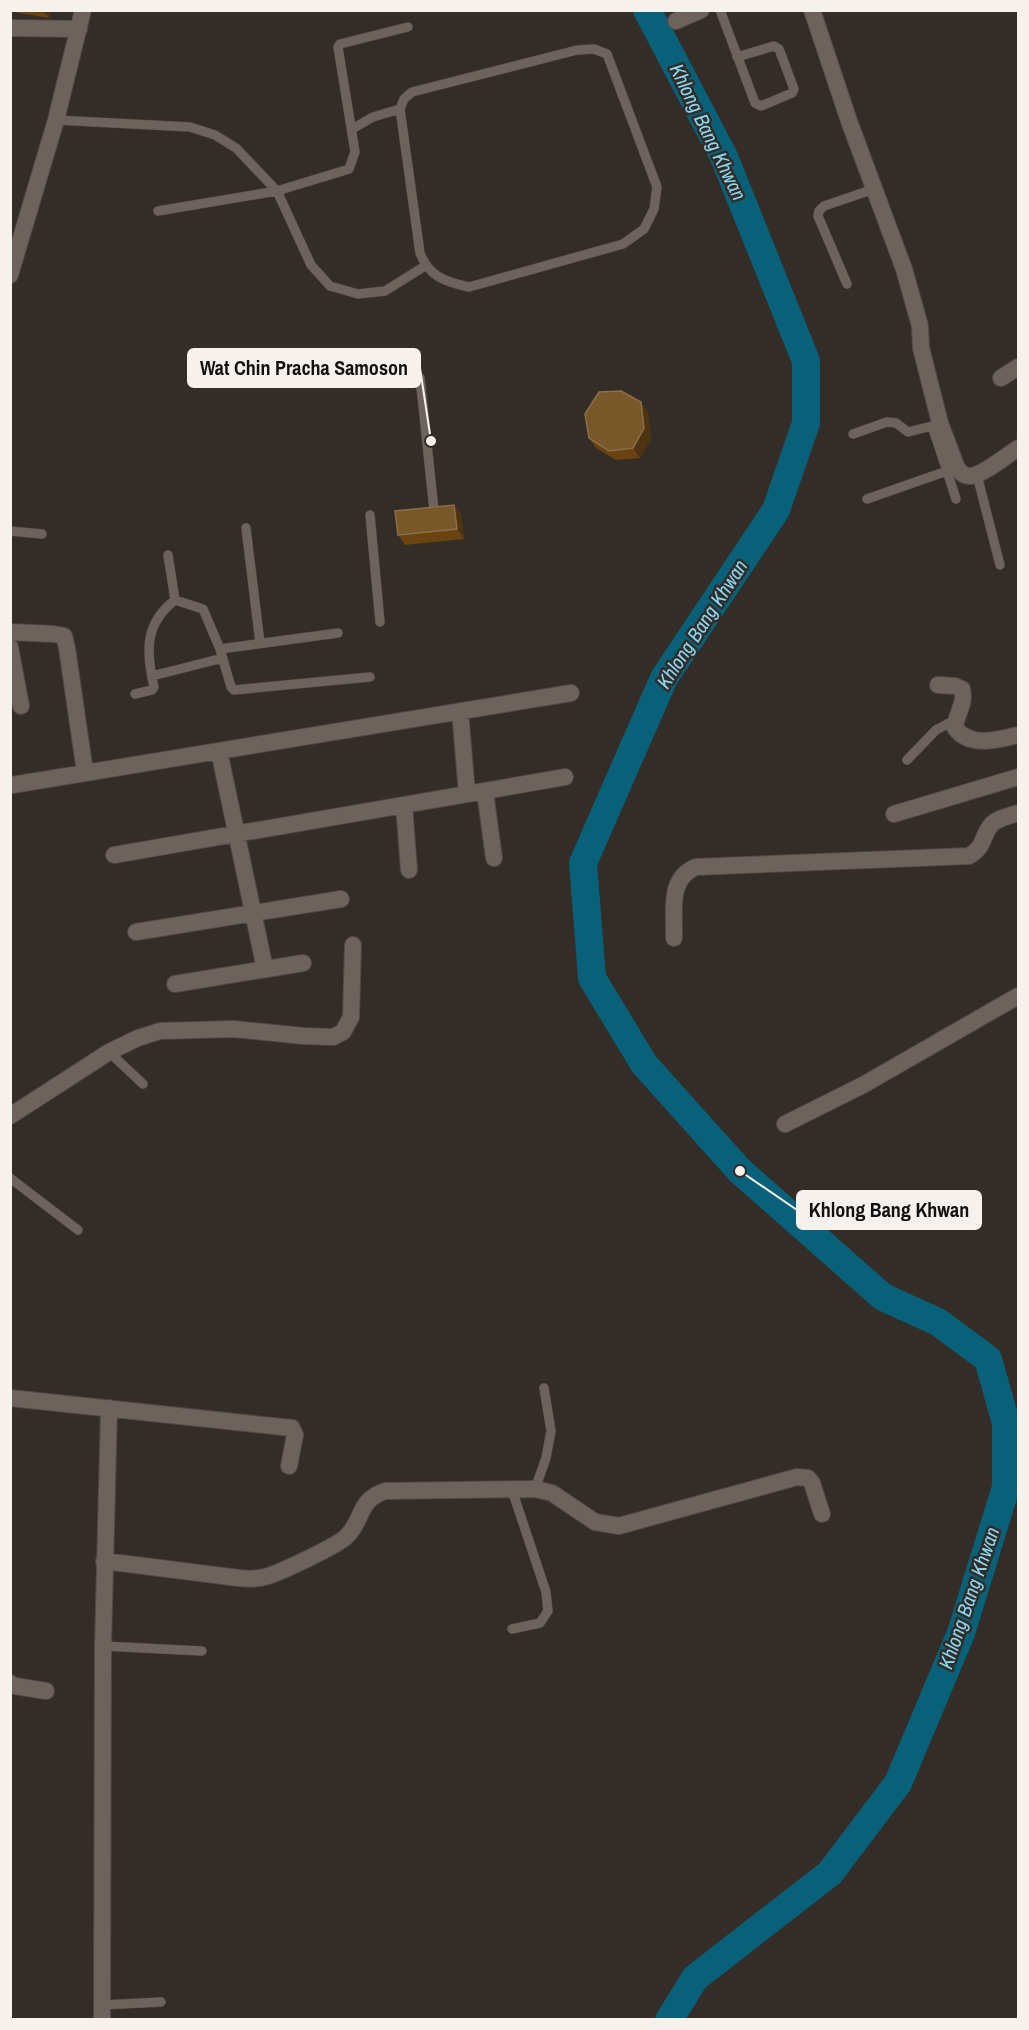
<svg xmlns="http://www.w3.org/2000/svg" width="1029" height="2030" viewBox="0 0 1029 2030" font-family="'Archivo Narrow',sans-serif">
	<rect width="100%" height="100%" fill="#342c26"/>
	<g fill="none" stroke-linecap="round" stroke-linejoin="round">
		<path stroke="#086179" stroke-width="28" d="M647 10 724 157 806 361V423L776 510 664 678 583 863 592 978 644 1064 740 1171 883 1297 938 1322 988 1359 1006 1423V1487L961 1633 898 1783 830 1873 695 1978 669 2020"/>
		<g stroke="#504944" stroke-width="10">
			<path id="service" d="M720 10 755 103 761 106 792 93 794 89 779 49 774 46 737 57
				M594 49 607 54 657 187 654 209 644 229 623 244 469 287C446 282 429 277 420 253L400 109 404 99 412 92 577 50Z
				M56 120 190 127 215 135 236 148 277 191 311 265 330 286 358 294 385 291 425 266
				M352 129 373 117 400 109
				M158 211 277 191 349 169 355 152 338 47 340 44 408 27
				M847 284 818 216 819 211 824 206 874 189
				M420 378 434 510
				M853 434 887 422 896 423 908 432 932 426 947 471 957 468
				M977 475 1000 565
				M867 499 947 471 956 499
				M370 515 380 622
				M246 528 260 643
				M10 531 42 534
				M168 555 175 600 203 609 220 649 231 687 234 690 370 677
				M220 649 338 633
				M152 676 223 658
				M135 694 152 690 154 687C146 652 144 624 175 600
				M907 760 936 730 955 720
				M109 1052 143 1084
				M10 1178 78 1230
				M535 1489 546 1458 551 1431 544 1388
				M512 1490 546 1592 548 1611 540 1623 512 1629
				M103 1646 202 1651
				M102 2005 161 2002"/>
		</g>
		<g stroke="#504944" stroke-width="18">
			<path id="minor" d="M812 10 849 121 904 269 920 326 921 348 940 423 957 468C960 472 964 476 969 476 980 477 1008 455 1018 448
				M676 21 701 10
				M10 28 79 29
				M1001 378 1018 367
				M10 632 54 634 64 636 67 648 85 772
				M10 647 21 706
				M938 685 955 686 962 689C966 704 956 713 955 728 970 748 998 740 1018 735
				M460 711 467 794
				M219 751 265 969
				M12 785 571 693
				M485 792 494 858
				M404 805 409 870
				M894 814 1018 777
				M114 855 565 777
				M136 932 341 899
				M674 938C675 911 667 879 696 867L969 856C986 846 981 837 991 825 997 818 1010 816 1018 813
				M175 984 303 963
				M10 1116 109 1052 138 1038 160 1031 234 1029 304 1036 333 1037 343 1032 351 1017 353 945
				M785 1124 863 1085 1018 996
				M10 1398 292 1428 295 1435 289 1466
				M104 1561 231 1577C243 1579 256 1580 268 1576 281 1572 339 1545 347 1536 364 1519 357 1501 385 1491L535 1489 552 1493 595 1522 619 1526 797 1477 808 1478 812 1483 822 1514
				M10 1683 15 1686 46 1691
				M102 2020 103 1646 109 1408"/>
		</g>
		<g stroke="#504944" stroke-width="18">
			<path id="secondary" d="M10 275 56 120 83 10"/>
		</g>
		<use href="#service" stroke="#6d635c" stroke-width="9"/>
		<use href="#minor" stroke="#6d635c" stroke-width="16"/>
		<use href="#secondary" stroke="#6d635c" stroke-width="16"/>
	</g>
	<path fill="#694411" d="M12 10H51L49 18 13 12Z
		M648 412 651 438 640 458 616 460 596 448 589 438Z
		M454 505 461 514 464 539 405 545 398 535Z"/>
	<path fill="#4d330f" d="M45 10H51L49 18 44 12Z
		M641 402 648 412 651 438 640 458 633 448Z
		M454 505 461 514 464 539 457 529Z"/>
	<path fill="#785728" stroke="#8c6f47" stroke-width="1.5" d="M621 391 641 402 644 428 633 448 609 451 589 438 585 414 599 392Z
		M454 505 457 529 398 535 395 511Z"/>
	<g text-anchor="middle" stroke-width="5" stroke-linejoin="round" paint-order="stroke">
		<g font-size="20" font-style="italic" fill="#87daf7" stroke="#342c26">
			<text transform="translate(708 132) rotate(64)" y="7">Khlong Bang Khwan</text>
			<text transform="translate(702 624) rotate(-57)" y="7">Khlong Bang Khwan</text>
			<text transform="translate(969 1598) rotate(-71)" y="7">Khlong Bang Khwan</text>
		</g>
	</g>
	<path fill="none" stroke="#f6f1ed" stroke-width="2" d="M431 441L420 368M740 1171L797 1210"/>
	<g fill="#f6f1ed" stroke="#342c26" stroke-width="2">
		<circle cx="431" cy="441" r="6"/>
		<circle cx="740" cy="1171" r="6"/>
	</g>
	<g fill="#f6f1ed" stroke="#f6f1ed" stroke-width="2">
		<rect x="188" y="349" width="232" height="38" rx="6"/>
		<rect x="797" y="1191" width="184" height="38" rx="6"/>
	</g>
	<g font-size="20" text-anchor="middle" font-weight="bold" fill="#111">
		<text x="304" y="375">Wat Chin Pracha Samoson</text>
		<text x="889" y="1217">Khlong Bang Khwan</text>
	</g>
	<rect width="1029" height="2030" fill="none" stroke="#f6f1ed" stroke-width="24"/>
</svg>
